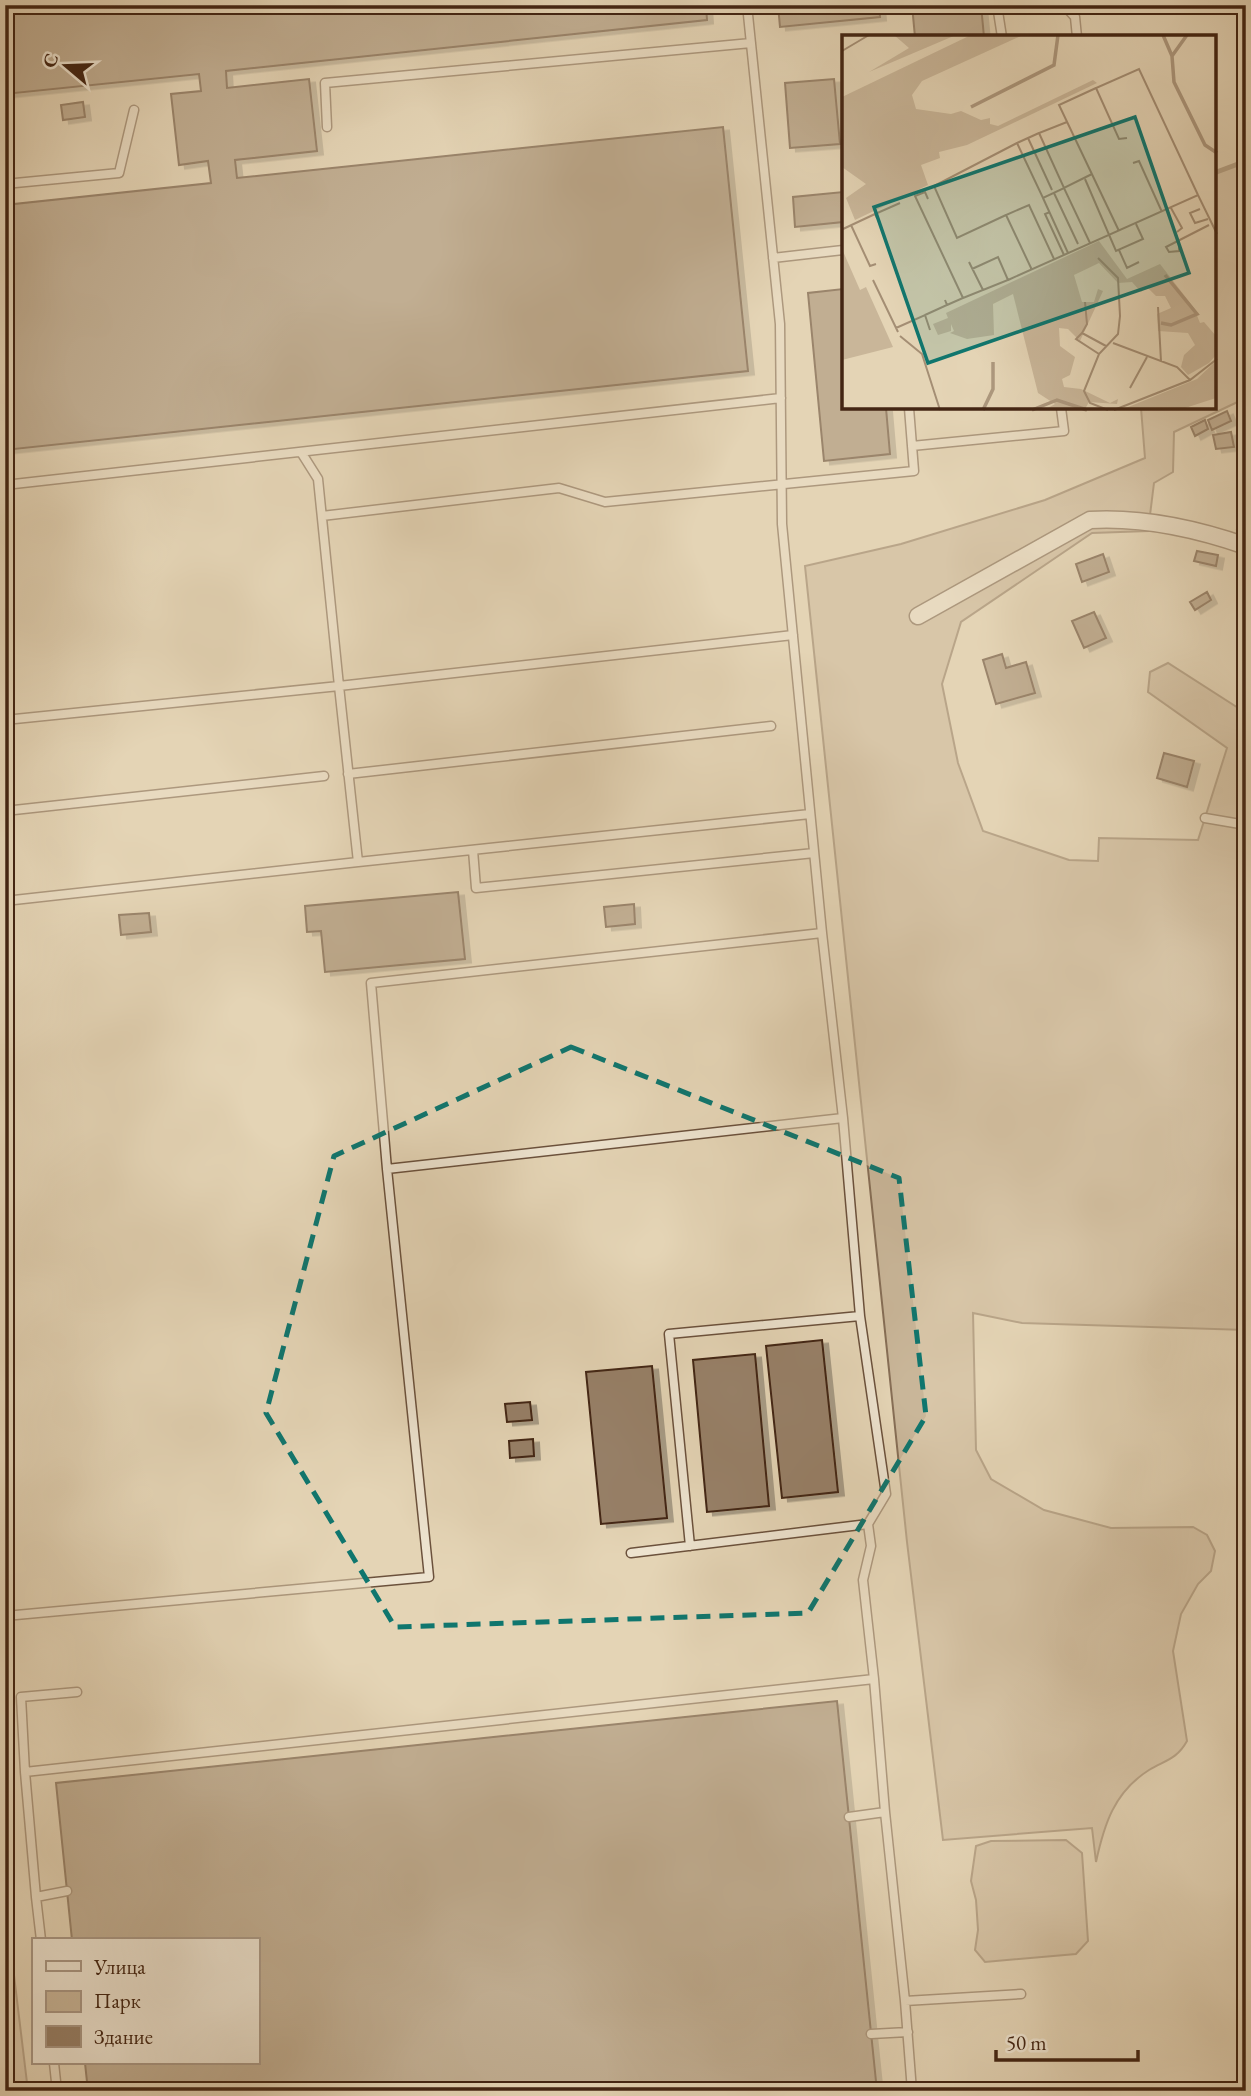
<svg xmlns="http://www.w3.org/2000/svg" width="1251" height="2096" viewBox="0 0 1251 2096" font-family="'EB Garamond',serif">
	<defs>
		<filter id="shadow"><feDropShadow dx="6" dy="3.5" stdDeviation="0" flood-color="#0004"/></filter>
	</defs>
	<rect width="100%" height="100%" fill="#e4d4b5"/>
	<filter id="stains"><feTurbulence type="fractalNoise" baseFrequency=".00286" numOctaves="4"/><feColorMatrix values="0 0 0 0 .2 0 0 0 0 .09 0 0 0 0 .02 0 0 0 .5 -.17"/></filter>
	<radialGradient id="worn" r=".72"><stop offset=".6" stop-color="#630" stop-opacity="0"/><stop offset="1" stop-color="#630" stop-opacity=".3"/></radialGradient>
	<path fill="#c9b699" stroke="#866e56" stroke-width="2" d="M1246 161V398L1174 432 1173 472 1154 483 1148 531 1092 533 961 622 942 684 958 763 983 831 1069 860 1098 861 1099 838 1198 840 1227 748 1148 692 1150 672 1168 663 1246 713V1330L1022 1323 973 1313 976 1450 991 1479 1044 1510 1111 1528 1193 1527 1207 1535 1215 1551 1211 1571 1198 1584 1181 1614 1173 1651 1187 1741C1177 1759 1166 1760 1149 1770 1114 1792 1104 1825 1096 1862L1092 1828 943 1840 907 1542 805 566 901 544 1045 500 1145 458 1141 408H1214V173Z
		M1066 1840 1082 1853 1088 1941 1076 1954 985 1962 975 1950 978 1930 976 1900 971 1881 976 1846 991 1841Z
		M5 1901 28 2091H5Z"/>
	<g fill="none" stroke-linecap="round" stroke-linejoin="round">
		<path stroke="#836a53" stroke-width="5" d="M1214 173 1246 161"/>
	</g>
	<path fill="#978067" stroke="#432513" stroke-width="2" filter="url(#shadow)" d="M5 5H706L707 20 226 71 227 88 309 79 317 151 235 160 237 178 723 127 748 371 5 450V205L211 183 208 161 179 165 171 94 201 91 199 74 5 94Z
		M778 5H879L880 17 780 27Z
		M912 5H981L984 37H915Z
		M834 79 840 144 790 148 785 83Z
		M83 102 85 117 63 120 61 105Z
		M843 192V222L795 227 793 197Z
		M843 289V408H886L890 454 824 461 808 293Z
		M1227 411 1231 421 1212 430 1208 420Z
		M1205 420 1208 429 1195 436 1191 427Z
		M1231 432 1234 447 1216 449 1213 435Z
		M1244 497H1246V532L1237 529Z
		M1197 551 1218 555 1216 566 1194 561Z
		M1103 554 1109 572 1082 582 1076 564Z
		M1207 592 1211 600 1195 610 1190 602Z
		M1094 612 1106 638 1084 648 1072 621Z
		M1002 654 1006 668 1026 662 1035 693 996 704 983 660Z
		M1164 753 1194 761 1187 787 1157 778Z
		M458 892 465 959 325 972 321 931 307 932 305 906Z
		M634 904 635 924 606 927 604 907Z
		M149 913 151 932 121 935 119 915Z
		M822 1340 838 1492 782 1498 766 1346Z
		M755 1354 769 1506 707 1512 693 1360Z
		M652 1366 667 1518 601 1524 586 1372Z
		M530 1402 532 1420 507 1422 505 1404Z
		M533 1439 534 1456 510 1458 509 1441Z
		M837 1701 877 2091H88L85 2063H257V1940H72L56 1783Z"/>
	<g fill="none" stroke-linecap="round" stroke-linejoin="round">
		<g stroke="#6b513c" stroke-width="11">
			<path id="lane" d="M747 5 780 324 782 524 822 933 843 1118 860 1316
				M997 5 1002 37
				M1064 5 1075 17 1077 37
				M327 127 325 83 751 43
				M5 184 119 173 134 110
				M773 258 843 250
				M912 446 1064 431 1061 408
				M5 485 781 398
				M322 516 559 488 605 502 914 471 909 408
				M5 720 339 686 318 479 301 452
				M348 774 771 726
				M5 811 324 776
				M1205 818 1246 825
				M473 850 476 888 814 853
				M358 862 810 814
				M5 901 358 862 339 686 793 635
				M822 933 371 983 387 1169 843 1118
				M690 1546 669 1334 860 1316 886 1494 868 1524
				M631 1553 868 1524 871 1546 863 1580 874 1679
				M5 1616 429 1577 387 1169
				M77 1692 21 1697 25 1772 874 1679 885 1812
				M25 1772 36 1897 67 1891
				M849 1817 885 1812 905 2001
				M36 1897 41 1940
				M871 2034 908 2032
				M54 2063 57 2091
				M912 2091 905 2001 1021 1994"/>
		</g>
		<g stroke="#6b513c" stroke-width="19">
			<path id="street" d="M918 616 1090 520C1142 517 1197 529 1246 546"/>
		</g>
		<use href="#lane" stroke="#ede3cf" stroke-width="8"/>
		<use href="#street" stroke="#ede3cf" stroke-width="16"/>
	</g>
	<path d="M0 0H1251V2096H0ZM571 1047 899 1178 926 1416 808 1613 395 1627 266 1413 334 1156Z" fill="#e4d4b5" fill-opacity=".55" fill-rule="evenodd"/>
	<path fill="none" stroke="#0f766e" stroke-width="5" stroke-dasharray="14 9" stroke-linejoin="round" d="M571 1047 899 1178 926 1416 808 1613 395 1627 266 1413 334 1156Z"/>
	<g transform="translate(842 35)">
		<rect width="374" height="374" fill="#e4d4b5"/>
		<path d="M52 0H114L27 37 67 13ZM129 0H181L80 46 70 60 74 74 109 79 119 76 139 85 148 83V89L156 91 251 45 255 48 125 110 97 117 98 123 79 130 86 150 13 185 4 163 24 149 0 132V62ZM257 206 285 244 318 229 352 273 358 288 362 287 374 301V320L367 328 346 340 339 332 342 320 353 310 346 298 316 296 315 279 329 273 323 261H314L305 252 299 257 290 247 276 248 257 228 232 240 240 267H252L256 254 261 256 238 306 226 294 217 293 218 311 233 322 228 340 220 344 222 352 239 354 268 368 276 364 275 369 247 367 243 374H204L213 369 196 358 171 259 151 269 152 300 125 304 108 298 112 296 109 289V296L96 300 91 289 106 283 104 278ZM0 214 18 255 24 252 51 312 0 325ZM374 326V363L340 374 279 375 355 344Z" fill="#c9b699"/>
		<path fill="none" stroke="#ad987e" stroke-width="3.5" d="M321 0 330 21 332 47 363 110 375 118M330 21 345 0M129 72 212 30 216 0M319 288 329 290 355 279 323 240M141 375 151 354V327M190 375 215 365 245 375"/>
		<path fill="none" stroke="#a48e74" stroke-width="2" d="M0 16 27 0M254 53 217 70 277 196M225 87 197 98 222 153 250 139M197 98 175 108 201 163 222 153 248 208M186 103 210 155M285 103 277 104 254 53 297 34 356 160M291 128 297 126 320 177M243 144 274 216 301 204 294 189M212 158 236 209M201 163 226 218M86 164 83 157 73 161 121 263 105 270M329 173 340 193 335 197M358 174 348 178 353 188 366 184M208 177 203 179 222 220M164 180 115 203 92 151 175 108M35 183 33 179 58 168M9 190 28 231 34 229M1 194 33 179M337 205V216L327 217 324 212 367 190M277 215 285 233 297 227M256 223 276 243 278 281 276 299 257 319 242 356 248 368 266 375M130 234 156 222 166 245 141 255M190 235 164 180 187 170 212 224M31 245 56 297M166 245 356 160 375 199M121 263 141 255 127 227M243 267 245 289 240 298 264 311M316 272 319 326M83 280 105 270 103 265M54 293 83 280 88 295M240 298 234 304 257 319M58 301 80 319 98 375M271 308 335 332 348 345M288 353 305 322M272 375 348 345 375 324"/>
		<path fill="#0f766e" fill-opacity="0.15" stroke="#0f766e" stroke-width="3.5" d="M293 82 347 238 86 328 32 172Z"/>
		<rect width="374" height="374" fill="none" stroke="#432513" stroke-width="3.5"/>
	</g>
	<rect width="1251" height="2096" fill="none" stroke="#e4d4b5" stroke-width="28"/>
	<rect x="7" y="7" width="1237" height="2082" fill="none" stroke="#432513" stroke-width="3.5"/>
	<rect x="14" y="14" width="1223" height="2068" fill="none" stroke="#432513" stroke-width="2"/>
	<rect x="32" y="1938" width="228" height="126" fill="#ede3cf" stroke="#a99784" stroke-width="2"/>
	<rect x="46" y="1961" width="35" height="10" fill="#ede3cf" stroke="#a99784" stroke-width="2"/>
	<text x="94" y="1974" font-size="21" fill="#432513">Улица</text>
	<rect x="46" y="1991" width="35" height="21" fill="#c9b699" stroke="#a99784" stroke-width="2"/>
	<text x="94" y="2008" font-size="21" fill="#432513">Парк</text>
	<rect x="46" y="2026" width="35" height="21" fill="#978067" stroke="#a99784" stroke-width="2"/>
	<text x="94" y="2044" font-size="21" fill="#432513">Здание</text>
	<g transform="translate(66 66) rotate(289)" stroke="#ede3cf" stroke-width="5" paint-order="stroke">
	<path d="M0-5L12 26L0 18L-12 26Z" fill="#432513"/>
	<text y="-10" font-size="19" font-weight="bold" text-anchor="middle" fill="#432513">С</text>
	</g>
	<path d="M996 2050v10h142v-10" fill="none" stroke="#432513" stroke-width="3.5"/>
	<text x="1006" y="2050" font-size="21" fill="#432513" stroke="#ede3cf" stroke-width="5" paint-order="stroke">50 m</text>
	<rect width="100%" height="100%" filter="url(#stains)"/>
	<rect width="100%" height="100%" fill="url(#worn)"/>
</svg>
